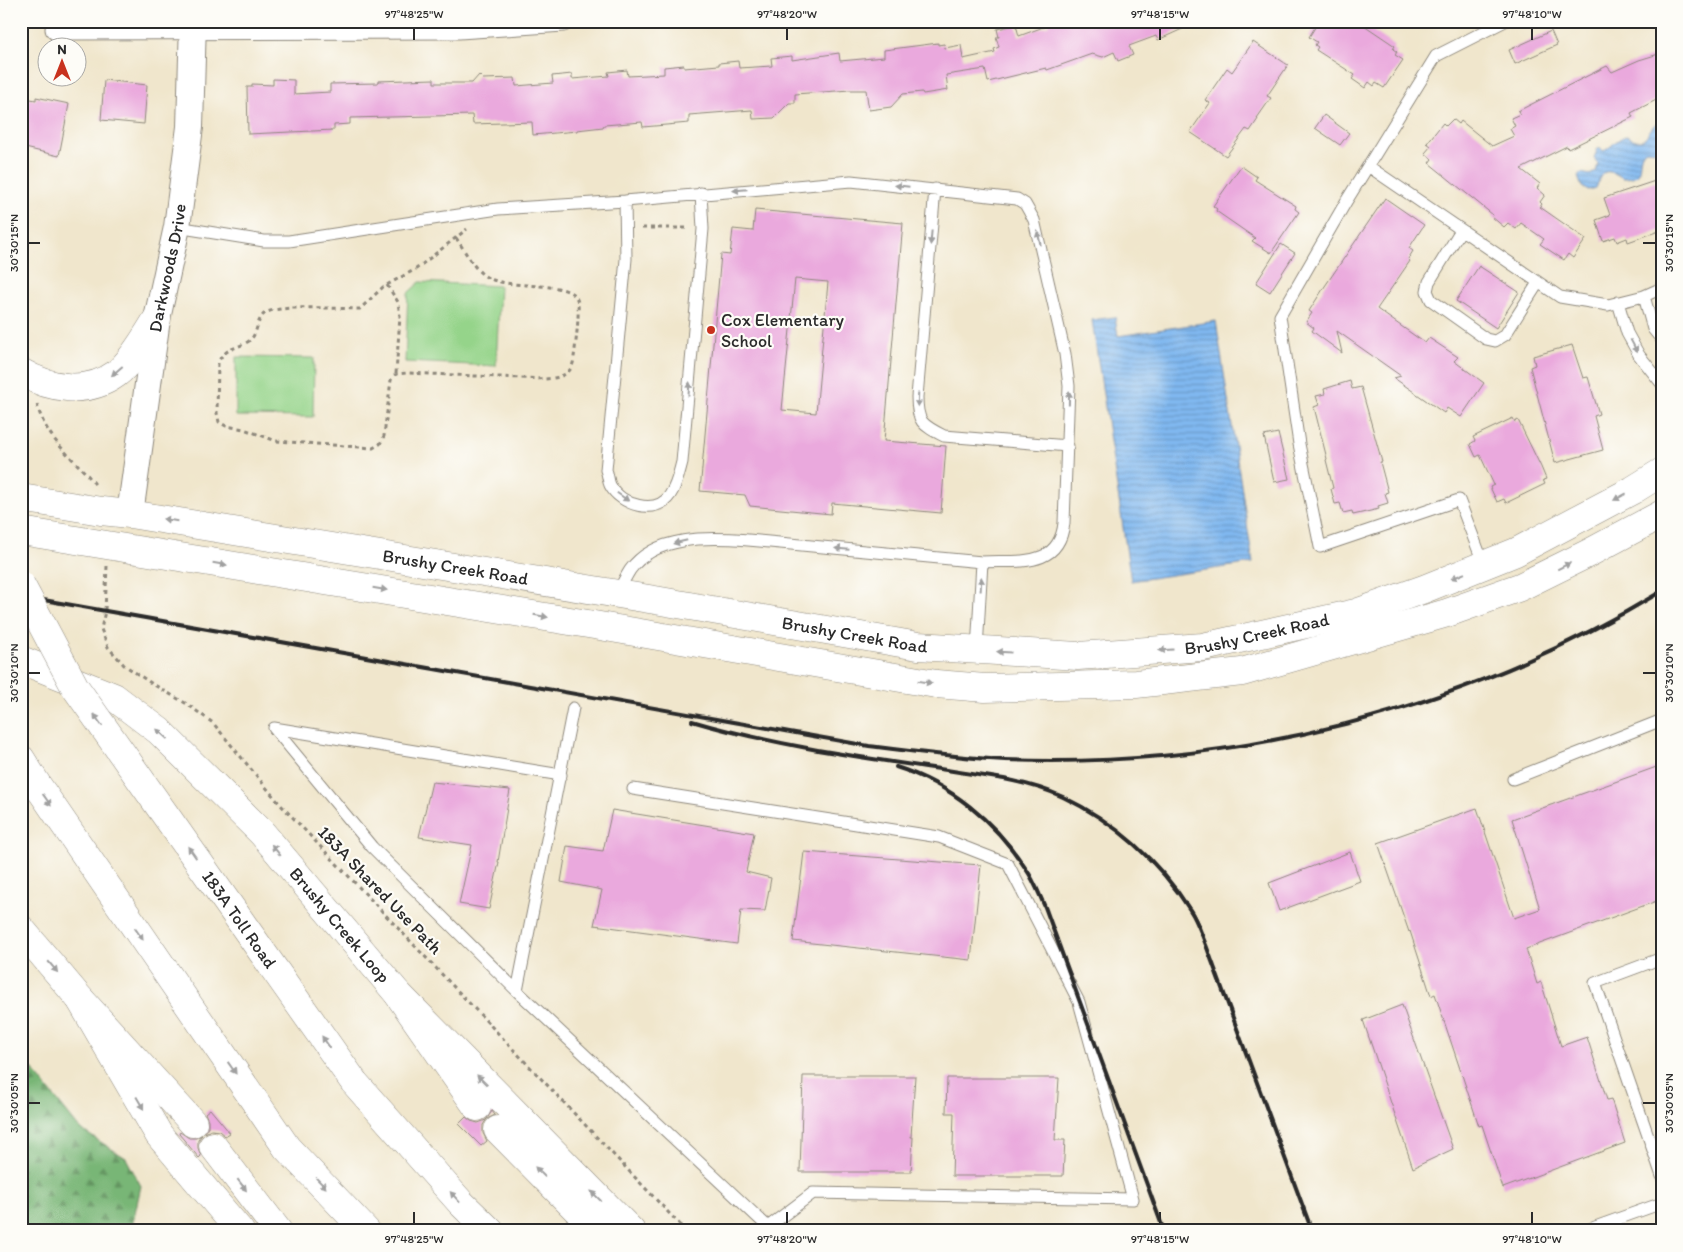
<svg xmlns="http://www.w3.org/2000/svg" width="1683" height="1252" viewBox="0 0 1683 1252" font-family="Itim,sans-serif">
	<defs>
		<pattern id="forest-firs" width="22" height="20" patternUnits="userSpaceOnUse" patternTransform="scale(1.25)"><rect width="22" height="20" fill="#78b676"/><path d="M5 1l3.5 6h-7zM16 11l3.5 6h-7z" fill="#639461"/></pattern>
		<pattern id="water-rules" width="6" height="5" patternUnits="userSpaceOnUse" patternTransform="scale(1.25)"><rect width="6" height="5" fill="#80b8f0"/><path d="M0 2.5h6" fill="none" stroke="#6996c3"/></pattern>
	</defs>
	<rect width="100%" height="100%" fill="#fdfcf7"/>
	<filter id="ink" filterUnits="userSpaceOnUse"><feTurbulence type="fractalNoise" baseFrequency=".02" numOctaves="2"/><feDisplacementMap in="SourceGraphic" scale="10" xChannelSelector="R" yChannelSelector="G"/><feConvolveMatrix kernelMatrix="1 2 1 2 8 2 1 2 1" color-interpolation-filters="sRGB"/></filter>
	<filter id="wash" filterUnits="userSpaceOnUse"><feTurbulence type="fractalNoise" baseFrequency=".0096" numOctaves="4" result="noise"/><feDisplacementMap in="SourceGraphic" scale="20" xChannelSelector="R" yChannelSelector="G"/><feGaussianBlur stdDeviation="1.12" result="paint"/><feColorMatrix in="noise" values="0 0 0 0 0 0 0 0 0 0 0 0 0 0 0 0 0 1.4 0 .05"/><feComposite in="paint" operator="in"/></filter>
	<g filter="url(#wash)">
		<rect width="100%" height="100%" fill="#f0e6cc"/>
		<path fill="url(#forest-firs)" stroke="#527050" d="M21 1055 80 1129 126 1158 141 1186 131 1231H21Z"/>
		<path fill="#95d48a" stroke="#60805a" d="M420 282 500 286 496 366 405 362 408 293Z
			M236 357 314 358 313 417 236 416Z"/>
		<path fill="url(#water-rules)" stroke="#56728e" d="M1657 123H1659L1662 127 1661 149 1657 151 1646 150 1642 153C1637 166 1645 178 1623 178 1615 173 1603 166 1599 180 1598 183 1597 186 1596 188L1589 190 1582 187 1578 177 1581 173 1590 175 1596 172 1598 164 1594 158 1598 148 1604 151C1613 146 1616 139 1626 136 1629 137 1634 140 1637 140 1648 142 1649 127 1657 123Z
			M1115 317 1118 336 1216 321 1253 563 1131 581 1092 320Z"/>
		<g id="blocks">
			<path fill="#eaa9dd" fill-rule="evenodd" d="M1048 21H1200L1158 40 1156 36 1129 46 1133 55 1118 61 1114 52 1103 57 1092 54 1047 70 1046 68 988 82 985 69 946 75 948 90 923 94 922 92 903 94 891 107 869 110 866 90H850L795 94V103H789L774 118 753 119 752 110 689 115V123L643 127 642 122 604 125 603 127 577 130V131L533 135 532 122 473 124 472 115 350 118V124L334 125V130L248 134 247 87H252V84L273 85V79L294 80V94L330 92V84L378 83V81L434 79V83H472L479 75 483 79 515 78 516 86 553 83 552 76 572 74V79L609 76 608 72 627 70 628 76 664 74V67L684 65V68L719 65V63L738 61 739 68 772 66 771 58 792 56V60L839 53 840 61 884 57V50L938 43V45L944 44 945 48 961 45 963 59 995 52 994 49 999 47 996 37H999L997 29 1016 25 1019 36 1049 25Z
				M1319 21H1358L1395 46 1393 49 1397 52 1395 55 1403 60 1384 88 1376 83 1374 86 1369 82 1365 88 1352 79 1355 75 1316 50 1318 47 1315 45 1317 42 1309 37Z
				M1551 31 1557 45 1515 64 1509 50Z
				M1253 42 1288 65 1267 96 1271 98 1257 118 1258 119 1250 131 1246 129 1226 156 1190 132 1210 103 1205 100 1227 68 1232 72Z
				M1662 53V97L1631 113 1633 117 1568 149 1567 146 1521 169 1540 184 1537 188 1545 195 1540 202 1542 204 1540 207 1586 239 1573 258 1568 254 1564 260 1540 244 1544 239 1521 223 1516 229 1508 223 1504 227 1492 217 1493 215 1429 163 1432 159 1425 153 1431 146 1427 143 1443 123 1446 126 1453 119 1459 124 1461 121 1492 146 1514 136 1510 129 1515 126 1511 118 1520 114 1518 111 1607 66 1612 72 1639 60Z
				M104 80 147 85 144 124 101 120Z
				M36 97 69 104 59 156 21 147V117L25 98 36 100Z
				M1324 115 1349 133 1340 145 1315 128Z
				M1241 166 1257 177 1255 180 1296 206 1295 209 1299 212 1271 253 1252 241 1255 238 1216 211 1217 209 1213 206Z
				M1655 181 1658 190 1662 189V230L1628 242 1627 238 1617 242 1615 237 1603 241 1596 220 1610 215 1604 198Z
				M1385 198 1424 225 1409 248 1413 251 1408 259 1410 261 1377 309 1425 343 1429 338 1458 357 1454 361 1484 383 1461 417 1447 408 1444 413 1394 378 1401 376 1337 331 1342 353 1312 331 1314 328 1306 322 1312 313 1309 311 1325 286Z
				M755 210 903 223 884 441 946 446 941 513 832 503 831 514 750 506 745 495 700 491 721 254 730 255 733 229 753 231ZM795 279 828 282 816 413 782 410Z
				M1281 244 1295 253 1270 292 1256 283Z
				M1479 266 1519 292 1496 328 1456 301Z
				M1572 345 1583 378 1588 377 1599 414 1594 416 1603 450 1555 463 1530 367 1535 365 1533 356Z
				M1350 381 1352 389 1361 387 1382 462H1380L1388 492 1385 493 1388 503 1378 506 1379 509 1353 515 1352 511 1343 513 1340 503 1335 504 1331 489 1333 488 1326 460 1327 459 1314 407 1319 405 1316 396 1325 394 1324 389Z
				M1513 418 1515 422 1518 420 1541 467 1546 479 1543 480 1545 484 1506 503 1504 499 1497 502 1490 487 1494 485 1480 455 1476 457 1470 444 1475 441 1473 437Z
				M1278 433 1289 479 1274 482 1264 436Z
				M1662 765V899L1526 949 1537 984 1541 982 1561 1046 1587 1037 1607 1100 1611 1099 1625 1143 1503 1188 1482 1125 1479 1126 1435 994 1431 996 1410 931 1409 932 1378 843 1477 808 1514 918 1540 909 1512 819Z
				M432 782 510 790 498 862H499L489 909 459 904 472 845 419 837Z
				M612 810 754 833 746 872 771 878 765 911 741 910 737 944 594 925 602 890 561 882 567 846 603 851Z
				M804 852 981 865 971 960 793 941Z
				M1350 852 1360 881 1279 911 1269 883Z
				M1402 1005 1453 1149 1413 1168 1363 1020Z
				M803 1076H915L911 1137H913L911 1172H800Z
				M947 1078H1059L1055 1140H1065L1063 1176H952L954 1113H946Z
				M210 1109 230 1133 225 1136 219 1131 211 1130 205 1133 208 1127V1120L205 1113Z
				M492 1111 495 1115 487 1119 483 1125V1133L487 1141 481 1146 459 1124 466 1117 471 1121 478 1123 486 1120Z
				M180 1132 189 1138H196L202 1135 198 1140V1148L201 1156 199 1158 179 1134Z"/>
		</g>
	</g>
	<g filter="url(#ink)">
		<use href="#blocks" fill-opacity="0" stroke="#8e887c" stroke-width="1"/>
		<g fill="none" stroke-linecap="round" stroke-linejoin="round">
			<g stroke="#8e887c" stroke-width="13">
				<path id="service" d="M1368 166 1560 297 1608 305 1644 296 1662 288
					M935 189 917 397C917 422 922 425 944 436L1068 446
					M625 201 626 259 606 470C608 474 608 481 610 485 620 505 656 516 670 495 677 485 679 473 682 462L703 229 701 193
					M177 227 264 241H289L498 209 625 201 851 181 1017 199 1025 204 1034 220 1065 354 1069 386 1064 523C1059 569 1017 560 982 562
					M1461 230 1429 282 1427 291 1431 300 1486 339 1495 341 1505 335 1538 283
					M1644 296 1653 329 1662 340
					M1618 302 1627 333 1639 355 1662 384
					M1484 565 1459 500 1320 547 1299 444 1280 316 1347 200 1436 56 1505 21
					M617 594C621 586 625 578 630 570 655 535 709 537 748 540L982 562 977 650
					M561 775 274 728 372 847 517 991 768 1227 766 1231
					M1513 779 1662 720
					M633 789 939 837 1008 864 1079 1002 1133 1199 813 1193 768 1227
					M1662 958 1595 983 1662 1176
					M517 991 573 708
					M1584 1231 1662 1203"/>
			</g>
			<g stroke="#8e887c" stroke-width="23">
				<path id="minor" d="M56 29 459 28 563 21"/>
			</g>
			<g stroke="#8e887c" stroke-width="28">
				<g id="tertiary">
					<path id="s1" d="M130 514 157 319 177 227 190 127 193 21"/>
				</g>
			</g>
			<g stroke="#8e887c" stroke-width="29">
				<g id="secondary">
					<path id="s2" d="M21 498 101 511 130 514 655 600 918 646 1078 656 1203 647 1356 613 1424 589 1516 552 1633 490 1662 472"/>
					<path d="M21 531 594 625 936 684 985 688 1136 684 1242 672 1447 613 1520 587 1589 553 1662 514"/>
					<path id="s3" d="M21 660 114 697 159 731 262 833 398 994 631 1231"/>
					<path d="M21 929 80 999 159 1135 240 1231"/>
				</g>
			</g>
			<g stroke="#8e887c" stroke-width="29">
				<path id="motorway" d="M21 372C50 389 87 395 116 374 131 363 147 335 157 319
					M21 759 38 786 287 1148 366 1231
					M398 994 477 1107
					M80 999 193 1123
					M354 1082 461 1203 490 1231
					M498 1130 598 1231
					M213 1146 278 1231"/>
			</g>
			<path stroke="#8e887c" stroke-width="3" stroke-dasharray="4 4" stroke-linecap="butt" d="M642 228H689
				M456 238C464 249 471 264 481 273 502 294 575 276 578 303 579 318 576 342 574 357 573 375 560 378 545 379L407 373 396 374 391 380 384 436 380 444 373 448 276 441 244 429 226 426 219 422 217 413 218 362C226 347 237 349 249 341 258 334 256 321 264 314 275 304 342 309 360 309L383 287 416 269 467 229
				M387 285 398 302 400 316 396 374
				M37 404C46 442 76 458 97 487
				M107 566 105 611 101 629 108 647 124 665 151 683 187 704 213 723 279 803 686 1231"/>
			<use href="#service" stroke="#fff" stroke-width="11"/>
			<use href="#minor" stroke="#fff" stroke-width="21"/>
			<use href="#tertiary" stroke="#fff" stroke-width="26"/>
			<use href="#secondary" stroke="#fff" stroke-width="28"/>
			<use href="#motorway" stroke="#fff" stroke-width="28"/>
			<path stroke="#2b2b2b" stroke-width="4" d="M21 596 869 746C915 752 960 758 1005 760 1237 769 1463 711 1662 591
				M692 721C793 751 900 762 1004 779 1024 783 1044 788 1063 797 1114 821 1160 862 1190 910 1197 920 1201 933 1206 945L1312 1231
				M896 767C950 784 995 821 1026 869 1034 880 1039 894 1045 907L1164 1231"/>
			<g stroke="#8e887c" stroke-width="29" stroke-linecap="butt">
				<g id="motorway-bridge">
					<path id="s4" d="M21 585 75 687 354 1082"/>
				</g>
			</g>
			<use href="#motorway-bridge" stroke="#fff" stroke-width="28"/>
		</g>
		<defs><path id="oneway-solid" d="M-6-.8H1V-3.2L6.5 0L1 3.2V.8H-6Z" transform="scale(1.25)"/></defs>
		<g fill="#a0a0a0">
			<use href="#oneway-solid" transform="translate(902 186) rotate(-174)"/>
			<use href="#oneway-solid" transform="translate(740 190) rotate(175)"/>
			<use href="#oneway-solid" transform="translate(931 238) rotate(95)"/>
			<use href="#oneway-solid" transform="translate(1039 238) rotate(-103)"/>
			<use href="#oneway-solid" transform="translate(1634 346) rotate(62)"/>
			<use href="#oneway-solid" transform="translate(117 371) rotate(139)"/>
			<use href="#oneway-solid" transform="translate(689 389) rotate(-85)"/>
			<use href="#oneway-solid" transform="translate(1069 398) rotate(-89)"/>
			<use href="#oneway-solid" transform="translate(918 400) rotate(92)"/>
			<use href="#oneway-solid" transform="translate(623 497) rotate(35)"/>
			<use href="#oneway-solid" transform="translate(1620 497) rotate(152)"/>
			<use href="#oneway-solid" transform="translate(170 520) rotate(-171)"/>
			<use href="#oneway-solid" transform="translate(680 542) rotate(166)"/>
			<use href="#oneway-solid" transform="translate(842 549) rotate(-175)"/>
			<use href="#oneway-solid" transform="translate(220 564) rotate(9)"/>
			<use href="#oneway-solid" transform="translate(1564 566) rotate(-26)"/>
			<use href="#oneway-solid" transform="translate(1458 576) rotate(158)"/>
			<use href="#oneway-solid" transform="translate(981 584) rotate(-87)"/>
			<use href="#oneway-solid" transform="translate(380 589) rotate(9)"/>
			<use href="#oneway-solid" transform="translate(541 616) rotate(10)"/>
			<use href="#oneway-solid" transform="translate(1166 650) rotate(176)"/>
			<use href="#oneway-solid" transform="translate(1004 652) rotate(-177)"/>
			<use href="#oneway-solid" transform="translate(925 682) rotate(10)"/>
			<use href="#oneway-solid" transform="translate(98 720) rotate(-125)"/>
			<use href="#oneway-solid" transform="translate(162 734) rotate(-137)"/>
			<use href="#oneway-solid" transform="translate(47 800) rotate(55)"/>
			<use href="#oneway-solid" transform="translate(276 850) rotate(-129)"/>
			<use href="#oneway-solid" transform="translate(192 852) rotate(-125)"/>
			<use href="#oneway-solid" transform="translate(139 934) rotate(55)"/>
			<use href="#oneway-solid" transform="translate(53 967) rotate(50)"/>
			<use href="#oneway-solid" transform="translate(326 1042) rotate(-125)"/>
			<use href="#oneway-solid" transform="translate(232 1068) rotate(55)"/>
			<use href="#oneway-solid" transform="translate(482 1080) rotate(-135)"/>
			<use href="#oneway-solid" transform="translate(140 1103) rotate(60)"/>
			<use href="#oneway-solid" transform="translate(540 1172) rotate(-135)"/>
			<use href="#oneway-solid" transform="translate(321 1183) rotate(46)"/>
			<use href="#oneway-solid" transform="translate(242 1185) rotate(52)"/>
			<use href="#oneway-solid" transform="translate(596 1196) rotate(-135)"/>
			<use href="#oneway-solid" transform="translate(455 1197) rotate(-132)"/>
		</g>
	</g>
	<path fill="none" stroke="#2b2b2b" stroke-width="2" d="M414 28V40M787 28V40M1160 28V40M1532 28V40M28 243H40M1643 243H1656M28 673H40M1643 673H1656M28 1103H40M1643 1103H1656M414 1212V1224M787 1212V1224M1160 1212V1224M1532 1212V1224"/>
	<circle fill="#c8321e" stroke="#fdfcf7" stroke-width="2" cx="711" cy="330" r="5"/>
	<g text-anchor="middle" stroke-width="4.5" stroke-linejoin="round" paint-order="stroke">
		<g font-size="18" fill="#2b2b2b" stroke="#fdfcf7">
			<text dy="6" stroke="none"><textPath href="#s1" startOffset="249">Darkwoods Drive</textPath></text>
			<text dy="6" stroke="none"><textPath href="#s2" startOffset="440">Brushy Creek Road</textPath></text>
			<text dy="6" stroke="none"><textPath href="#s2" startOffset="1250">Brushy Creek Road</textPath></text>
			<text dy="6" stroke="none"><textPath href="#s2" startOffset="845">Brushy Creek Road</textPath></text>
			<text transform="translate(380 890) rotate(46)" y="6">183A Shared Use Path</text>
			<text dy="6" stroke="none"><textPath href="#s4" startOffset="400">183A Toll Road</textPath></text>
			<text dy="6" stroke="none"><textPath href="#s3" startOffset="422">Brushy Creek Loop</textPath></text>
		</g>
		<g font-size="18" fill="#2b2b2b" stroke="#fdfcf7" text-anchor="start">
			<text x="721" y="326">Cox Elementary<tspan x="721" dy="21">School</tspan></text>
		</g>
	</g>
	<rect width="1683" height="1252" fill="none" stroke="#fdfcf7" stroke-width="55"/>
	<g transform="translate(62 62)"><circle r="24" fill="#fdfcf7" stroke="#a9a8a5"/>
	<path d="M0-4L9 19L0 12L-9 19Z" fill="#c8321e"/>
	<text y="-8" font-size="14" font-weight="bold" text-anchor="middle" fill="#2b2b2b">N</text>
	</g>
	<rect x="28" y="28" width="1628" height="1196" fill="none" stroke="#2b2b2b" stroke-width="2"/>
	<g font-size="12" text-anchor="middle" fill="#2b2b2b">
		<text x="414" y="18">97°48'25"W</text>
		<text x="787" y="18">97°48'20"W</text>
		<text x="1160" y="18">97°48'15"W</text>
		<text x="1532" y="18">97°48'10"W</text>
		<text transform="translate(14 243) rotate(-90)" y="4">30°30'15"N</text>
		<text transform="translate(1669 243) rotate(-90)" y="4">30°30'15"N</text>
		<text transform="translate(14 673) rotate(-90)" y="4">30°30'10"N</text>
		<text transform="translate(1669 673) rotate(-90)" y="4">30°30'10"N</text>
		<text transform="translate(14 1103) rotate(-90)" y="4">30°30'05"N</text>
		<text transform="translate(1669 1103) rotate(-90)" y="4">30°30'05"N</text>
		<text x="414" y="1243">97°48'25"W</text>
		<text x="787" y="1243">97°48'20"W</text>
		<text x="1160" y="1243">97°48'15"W</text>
		<text x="1532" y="1243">97°48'10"W</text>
	</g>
</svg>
